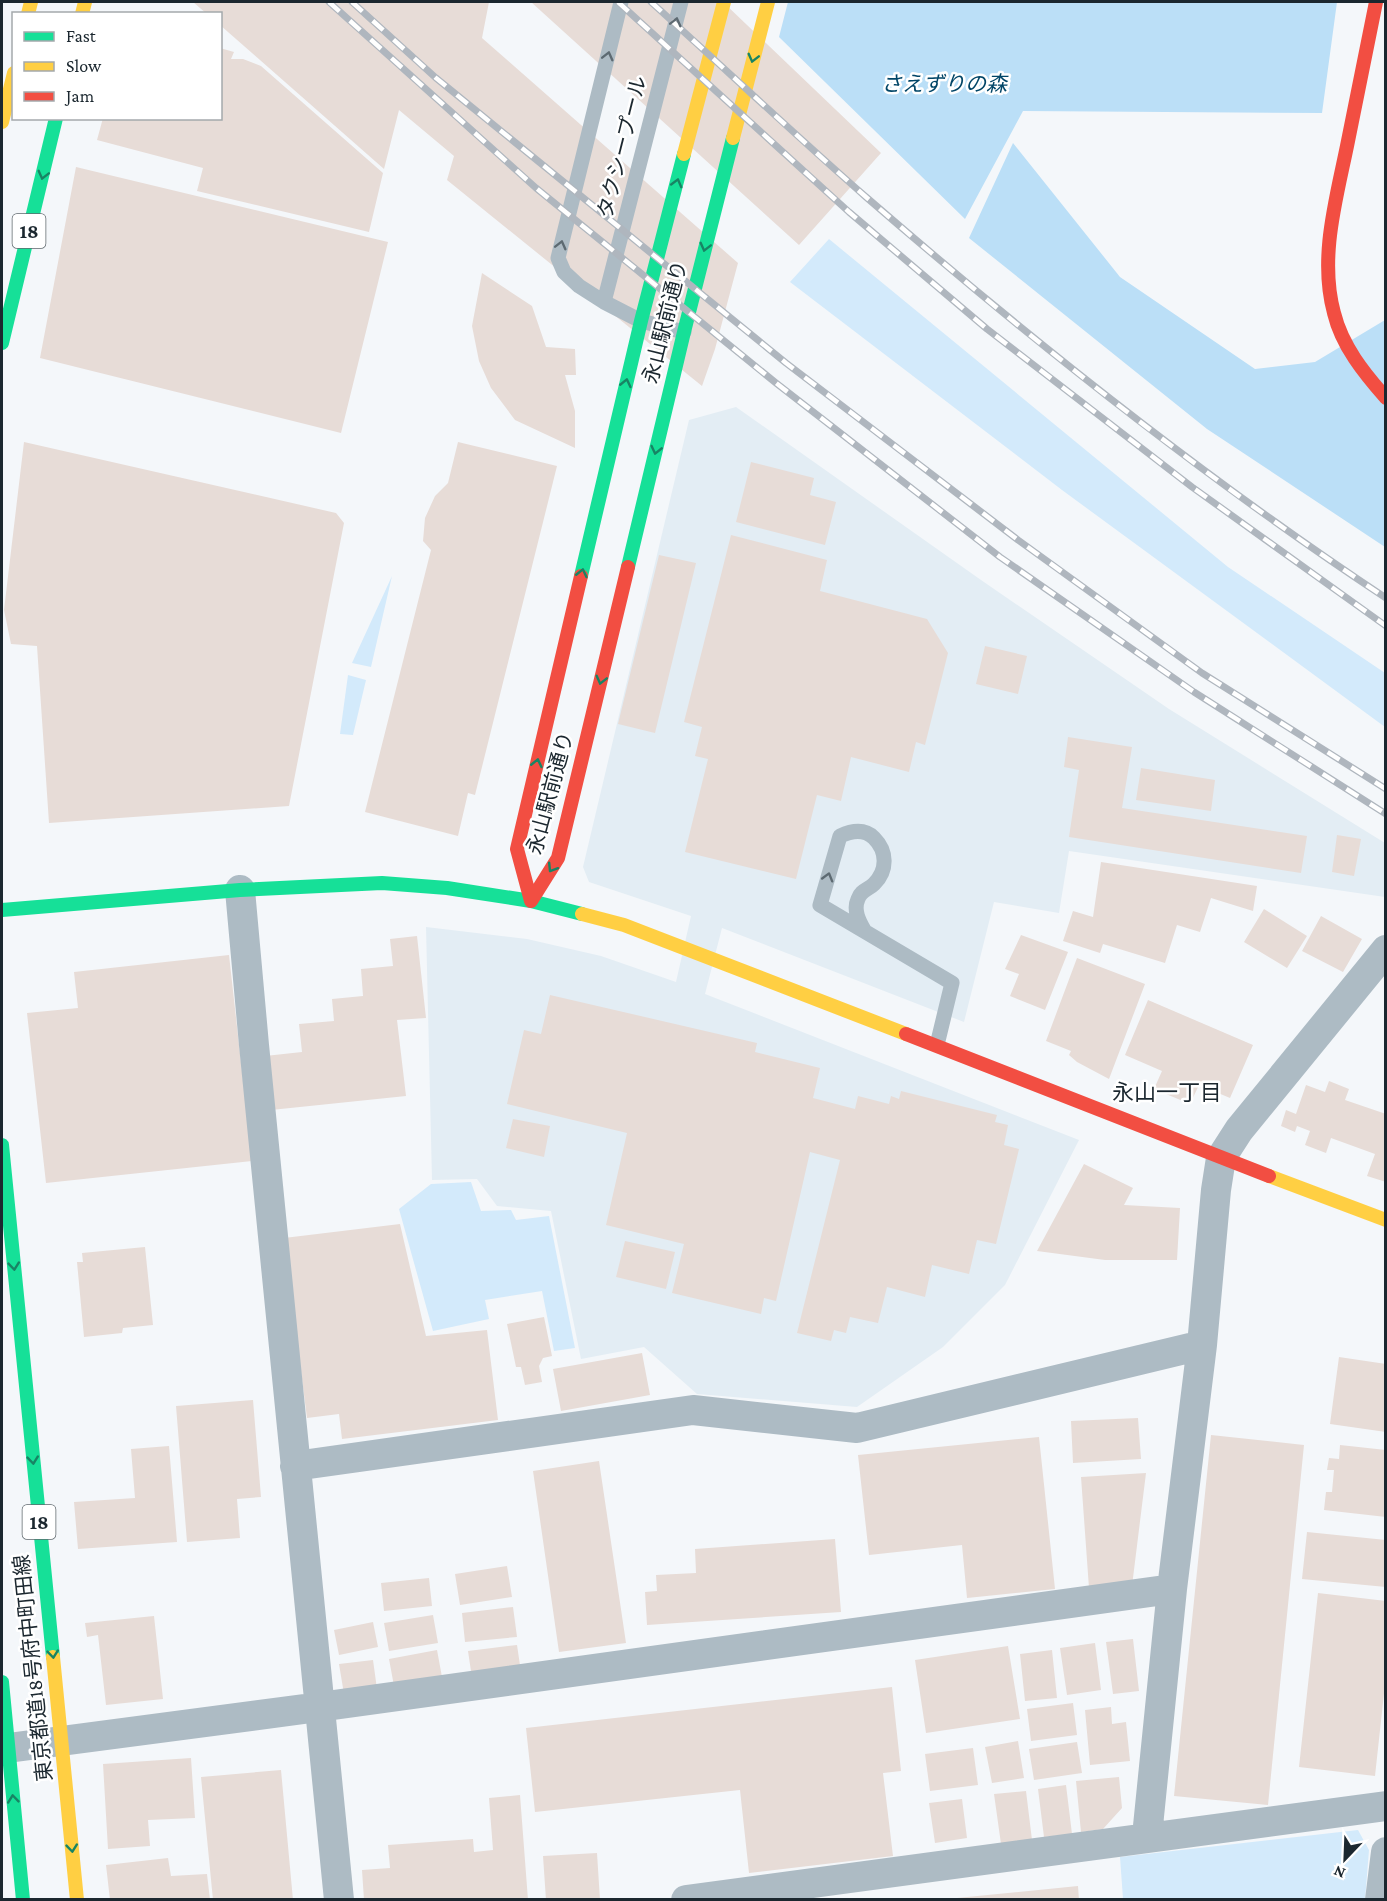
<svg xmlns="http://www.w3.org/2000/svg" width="1387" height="1901" viewBox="0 0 1387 1901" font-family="'Crimson Pro','Noto Sans JP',serif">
	<rect width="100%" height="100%" fill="#f4f7fa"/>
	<path fill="#e3edf4" d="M736 407 981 580 1169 709 1385 843V897L1069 851 1059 913 994 902 964 1022 722 928 705 994 1079 1140 1005 1285 943 1347 857 1407 697 1394 644 1347 581 1359 551 1211 497 1206 477 1179 432 1180 426 927 527 939 601 956 676 982 691 916 589 882 583 867 689 420Z"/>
	<path fill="#d3eafb" d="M829 239 1228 567 1385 673V727L1062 490 790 282Z
		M392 576 371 667 352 663Z
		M348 675 366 680 353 735 340 734Z
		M471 1182 481 1211 511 1210 516 1220 549 1216 575 1348 554 1351 542 1291 485 1300 489 1319 433 1331 399 1209 431 1184Z
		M1358 1830 1369 1850 1365 1900 1123 1899 1120 1857Z"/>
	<path fill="#bbdff7" d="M788 2H1337L1322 113 1023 111 965 219 779 37Z
		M1013 143 1120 277 1255 369 1315 362 1385 320V547L1207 429 969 238Z"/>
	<path fill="#e7dcd7" d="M193 2H489L482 38 738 263 715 349 702 386 447 180 454 156 399 110 384 169 220 25V14H207Z
		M531 2H723L881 153 799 245Z
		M220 48 234 52 231 59H243L261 66 383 173 369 232 197 191 203 168 97 140 103 118H220Z
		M76 167 388 242 341 433 40 358Z
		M482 273 532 306 546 347 575 349 576 375H565L575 411V448L515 420 491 388 479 361 472 326Z
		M24 442 336 513 344 523 289 806 49 823 37 646 11 644 4 610Z
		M458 442 557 466 475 795 468 793 458 836 365 812 431 550 423 541 425 518 435 496 448 483Z
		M751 462 814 478 810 495 836 502 825 545 736 522Z
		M731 535 827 560 820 591 927 619 948 653 925 745 916 742 909 772 851 757 841 801 817 795 796 879 685 852 708 759 695 756 702 727 684 722Z
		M659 555 696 563 655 733 618 724Z
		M985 646 1027 656 1018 694 976 684Z
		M1068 737 1132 747 1122 808 1307 836 1301 873 1069 837 1079 770 1064 767Z
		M1141 768 1215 780 1211 811 1136 800Z
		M1337 835 1361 839 1354 876 1332 872Z
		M1101 862 1257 886 1253 911 1211 898 1200 932 1177 925 1165 963 1103 944 1100 953 1063 941 1073 911 1093 917Z
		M1264 909 1307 936 1287 968 1244 942Z
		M1321 916 1362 939 1343 972 1302 951Z
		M1021 935 1068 952 1045 1010 1010 996 1019 974 1005 969Z
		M417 936 426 1018 397 1020 406 1096 271 1110 265 1056 302 1052 299 1024 334 1021 332 999 363 996 361 969 393 966 390 939Z
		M229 955 252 1161 46 1183 27 1013 78 1008 74 972Z
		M1077 958 1145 984 1109 1079 1077 1062 1069 1055 1071 1051 1046 1041Z
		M550 995 757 1043 755 1052 820 1068 813 1098 855 1109 858 1096 889 1104 891 1096 899 1099 901 1091 997 1115 995 1122 1008 1125 1004 1145 1019 1149 996 1244 977 1240 969 1274 932 1265 925 1297 887 1287 878 1323 850 1317 846 1333 834 1330 831 1341 797 1333 840 1160 810 1152 776 1301 764 1298 761 1314 672 1293 684 1244 606 1225 627 1133 507 1104 524 1030 541 1034Z
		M1148 1000 1253 1045 1230 1098 1199 1085 1190 1104 1154 1089 1162 1071 1125 1055Z
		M1329 1081 1349 1089 1345 1100 1386 1114V1182L1367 1176 1375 1154 1331 1138 1326 1153 1305 1145 1310 1131 1297 1126 1295 1132 1281 1126 1286 1110 1296 1114 1306 1085 1325 1092Z
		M513 1119 550 1126 544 1157 506 1148Z
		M1084 1164 1133 1188 1124 1205 1180 1208 1177 1260H1105L1037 1251Z
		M400 1224 426 1336 487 1330 498 1420 342 1439 339 1414 307 1418 284 1238Z
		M625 1241 675 1252 666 1289 616 1277Z
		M145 1247 153 1325 123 1328 122 1333 84 1337 77 1262H83L82 1253Z
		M544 1317 552 1356 543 1358 539 1366 542 1382 525 1385 521 1367H516L507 1324Z
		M642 1353 650 1395 561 1411 553 1369Z
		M1339 1357 1386 1364V1432L1330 1424Z
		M253 1400 261 1497 237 1499 240 1538 187 1542 176 1406Z
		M1138 1418 1141 1459 1073 1463 1071 1421Z
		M1211 1435 1304 1445 1268 1805 1174 1796Z
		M1039 1437 1055 1589 967 1598 962 1545 869 1555 858 1455Z
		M1340 1445 1386 1450V1517L1324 1510 1326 1492H1332L1334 1470H1327L1329 1458 1339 1459Z
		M169 1446 177 1542 78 1549 74 1502 135 1498 131 1449Z
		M599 1461 626 1643 559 1652 533 1471Z
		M1146 1473 1132 1586 1089 1588 1081 1477Z
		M1307 1532 1386 1540V1587L1302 1579Z
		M835 1539 841 1612 647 1625 645 1592 657 1591 656 1575 696 1573 695 1549Z
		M507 1566 512 1597 460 1605 455 1574Z
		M429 1578 432 1606 384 1611 381 1583Z
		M1318 1593 1386 1601V1675L1375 1776 1299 1767Z
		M513 1607 517 1637 465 1642 462 1613Z
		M433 1615 438 1643 389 1651 384 1623Z
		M154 1616 163 1699 106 1705 98 1635 87 1637 85 1623Z
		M373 1622 378 1647 339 1655 334 1630Z
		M1133 1639 1139 1691 1113 1694 1106 1642Z
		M1095 1643 1101 1690 1067 1695 1060 1648Z
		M517 1645 521 1672 472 1678 468 1651Z
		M1008 1646 1020 1719 926 1733 915 1660Z
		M437 1650 442 1677 394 1686 389 1659Z
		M1052 1650 1057 1698 1025 1701 1020 1654Z
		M373 1660 377 1689 344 1694 339 1664Z
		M892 1687 901 1771 883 1773 893 1856 749 1873 740 1790 535 1812 526 1728Z
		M1073 1703 1077 1735 1031 1741 1027 1709Z
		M1111 1707 1112 1724 1126 1722 1130 1761 1090 1765 1085 1710Z
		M1018 1741 1024 1778 992 1783 985 1747Z
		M1077 1742 1082 1773 1034 1780 1029 1749Z
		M973 1748 978 1785 930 1791 925 1754Z
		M191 1758 195 1818 148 1820 150 1846 108 1849 103 1764Z
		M281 1770 293 1900H213L201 1777Z
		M1119 1777 1122 1808 1103 1829 1081 1832 1076 1781Z
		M1066 1785 1072 1834 1044 1837 1038 1789Z
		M1026 1791 1032 1840 1001 1844 994 1794Z
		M520 1795 528 1900H364L362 1870 390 1868 388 1845 473 1839 474 1852 493 1850 489 1798Z
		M962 1799 967 1838 935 1843 929 1803Z
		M597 1853 600 1900H546L543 1856Z
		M168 1858 171 1876 207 1874 210 1900H110L106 1865Z
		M1078 1886 1079 1900H957V1898Z"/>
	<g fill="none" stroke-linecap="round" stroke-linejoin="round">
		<path stroke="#adbbc4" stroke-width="15" d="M621 2 558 258 564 272 579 286 604 302 641 321 684 332
			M604 302 681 2
			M864 930C859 921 853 910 858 899 861 890 868 890 874 884 888 870 887 851 874 838 864 828 851 831 840 836L820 905 952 983 937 1045"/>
		<path stroke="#adbbc4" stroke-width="30" d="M240 890 254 1045 339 1900
			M295 1466 693 1410 857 1428 1202 1345
			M8 1748 319 1707 1172 1589
			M1147 1836 1172 1589 1202 1345 1216 1190 1221 1158 1239 1130 1386 950
			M686 1900 1386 1806
			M1380 1900 1386 1852"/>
		<path stroke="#16e098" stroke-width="14" d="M2 343 56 118
			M628 567 684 332 733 138
			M581 576 641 321 684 154
			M2 910 240 890 382 883 447 888 531 901 582 914
			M2 1145 53 1657
			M2 1682 23 1900"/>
		<path stroke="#ffcf43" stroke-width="14" d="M28 14 31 2
			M82 14 85 2
			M2 122 14 73
			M733 138 768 2
			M684 154 724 2
			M582 914 624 925 906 1034
			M1269 1176 1386 1220
			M53 1657 77 1900"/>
		<path stroke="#f24e42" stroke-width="14" d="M1376 2C1366 50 1357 98 1347 146 1336 200 1319 258 1334 313 1342 346 1364 373 1386 398
			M531 901 558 858 628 567
			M531 901 517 849 581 576
			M906 1034 1269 1176"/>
		<g stroke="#afb6be" stroke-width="7">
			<path id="rail" d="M329 2 536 188 776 383 1000 557 1194 692 1386 814
				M352 2 436 78 786 363 1018 540 1202 673 1386 789
				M618 2 849 212 987 329 1192 487 1386 626
				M651 2C723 67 793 133 866 197 1031 340 1203 477 1386 598"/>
		</g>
		<use href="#rail" stroke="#fff" stroke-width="4.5" stroke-dasharray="14" stroke-linecap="butt"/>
	</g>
	<defs><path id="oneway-chevron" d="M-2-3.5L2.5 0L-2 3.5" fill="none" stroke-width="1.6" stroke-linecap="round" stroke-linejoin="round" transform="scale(1.5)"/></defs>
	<g stroke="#5d6a72">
		<use href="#oneway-chevron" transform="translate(676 22) rotate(-76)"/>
		<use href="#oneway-chevron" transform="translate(608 56) rotate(-76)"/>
		<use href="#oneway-chevron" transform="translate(561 245) rotate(-76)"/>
		<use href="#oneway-chevron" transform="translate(828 877) rotate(-74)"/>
	</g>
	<g stroke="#188464">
		<use href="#oneway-chevron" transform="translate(753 58) rotate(104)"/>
		<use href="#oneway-chevron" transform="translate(43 175) rotate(104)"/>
		<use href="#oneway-chevron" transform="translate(677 183) rotate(-75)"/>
		<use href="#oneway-chevron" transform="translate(705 247) rotate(104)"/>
		<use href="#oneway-chevron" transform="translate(626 383) rotate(-77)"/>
		<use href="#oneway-chevron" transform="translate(656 450) rotate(103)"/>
		<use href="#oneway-chevron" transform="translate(582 573) rotate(-77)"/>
		<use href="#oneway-chevron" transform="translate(601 680) rotate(104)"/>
		<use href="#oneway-chevron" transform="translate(537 763) rotate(-77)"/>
		<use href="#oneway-chevron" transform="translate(552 868) rotate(122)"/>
		<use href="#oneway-chevron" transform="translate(14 1266) rotate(84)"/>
		<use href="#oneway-chevron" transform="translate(33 1460) rotate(84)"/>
		<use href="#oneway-chevron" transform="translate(53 1654) rotate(84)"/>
		<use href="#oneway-chevron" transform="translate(13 1799) rotate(-96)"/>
		<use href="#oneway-chevron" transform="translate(72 1848) rotate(84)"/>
	</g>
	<g text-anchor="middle" stroke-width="5" stroke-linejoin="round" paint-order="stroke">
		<g fill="#fff" stroke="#5f686d" stroke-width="1.5">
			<rect x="12.5" y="214" width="33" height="34" rx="4.5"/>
			<rect x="22.5" y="1505" width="33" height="34" rx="4.5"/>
		</g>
		<g font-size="20" font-weight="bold" fill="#1b272f">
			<text x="29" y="238">18</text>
			<text x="39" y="1529">18</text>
		</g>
		<g font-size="21" font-style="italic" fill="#014567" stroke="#fff">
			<text x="944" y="91">さえずりの森</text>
		</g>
		<g font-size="21" fill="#1b272f" stroke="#fff">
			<text transform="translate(622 147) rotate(-76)" y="7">タクシープール</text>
			<text transform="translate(665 322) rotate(-76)" y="7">永山駅前通り</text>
			<text transform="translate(550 793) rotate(-75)" y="7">永山駅前通り</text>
			<text transform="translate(33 1668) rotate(-96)" y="7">東京都道18号府中町田線</text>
		</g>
		<g font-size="22" fill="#1b272f" stroke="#fff">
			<text x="1167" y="1100">永山一丁目</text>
		</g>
	</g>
	<rect width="1387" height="1901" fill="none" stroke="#1b272f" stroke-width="6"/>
	<rect x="12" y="12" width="210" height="108" fill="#ffffff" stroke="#a4a9ac" stroke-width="1.5"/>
	<rect x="24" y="32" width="30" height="9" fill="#16e098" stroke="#a4a9ac" stroke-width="1.5"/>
	<text x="66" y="42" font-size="18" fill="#1b272f">Fast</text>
	<rect x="24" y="62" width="30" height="9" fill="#ffcf43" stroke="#a4a9ac" stroke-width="1.5"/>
	<text x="66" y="72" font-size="18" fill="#1b272f">Slow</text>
	<rect x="24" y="92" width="30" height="9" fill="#f24e42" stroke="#a4a9ac" stroke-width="1.5"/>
	<text x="66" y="102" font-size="18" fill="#1b272f">Jam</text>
	<g transform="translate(1345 1859) rotate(203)" stroke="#ffffff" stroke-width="4.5" paint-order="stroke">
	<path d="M0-4.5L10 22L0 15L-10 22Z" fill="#1b272f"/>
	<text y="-9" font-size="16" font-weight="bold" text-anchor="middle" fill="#1b272f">N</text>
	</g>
</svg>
